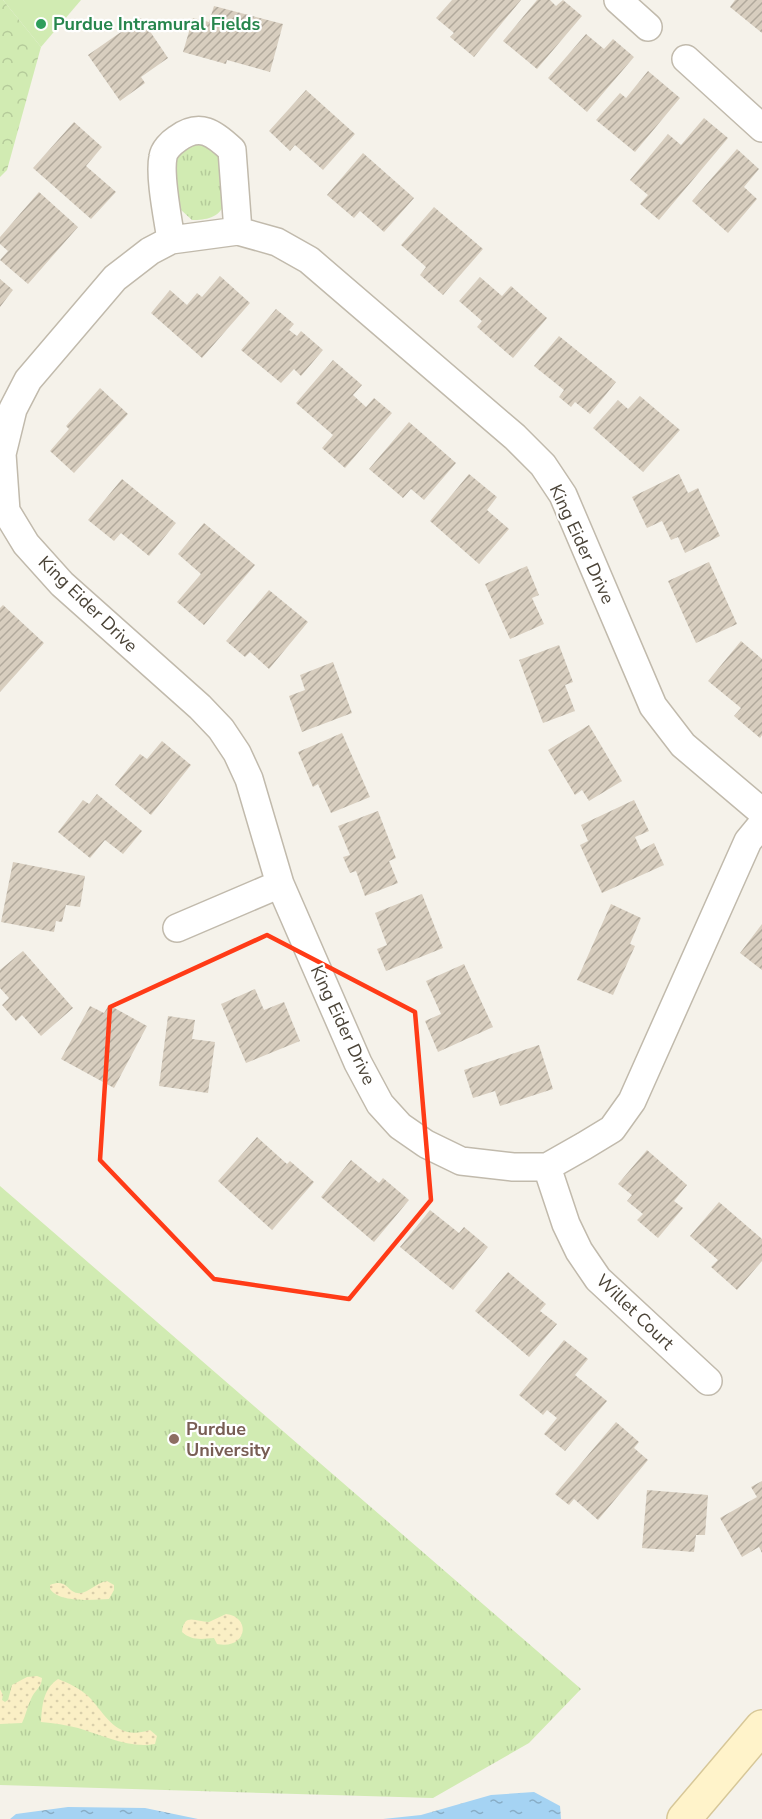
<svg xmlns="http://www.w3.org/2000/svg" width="762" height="1819" viewBox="0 0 762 1819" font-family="'Nunito Sans',sans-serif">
	<defs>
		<pattern id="grass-tufts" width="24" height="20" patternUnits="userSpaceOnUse" patternTransform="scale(1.5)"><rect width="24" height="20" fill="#d1ebb2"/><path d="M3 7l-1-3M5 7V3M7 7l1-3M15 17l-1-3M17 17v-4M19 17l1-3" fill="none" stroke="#b5cb9a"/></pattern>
		<pattern id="forest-crowns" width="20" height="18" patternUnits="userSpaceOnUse" patternTransform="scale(1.5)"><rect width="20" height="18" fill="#d1ebb2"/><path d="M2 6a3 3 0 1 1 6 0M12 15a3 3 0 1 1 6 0" fill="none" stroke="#b5cb9a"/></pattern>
		<pattern id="sand-dots" width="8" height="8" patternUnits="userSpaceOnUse" patternTransform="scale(1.5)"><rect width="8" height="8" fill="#faefc5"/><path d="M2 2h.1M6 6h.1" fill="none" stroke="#d8ceaa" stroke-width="1.8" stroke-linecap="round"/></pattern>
		<pattern id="water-ripples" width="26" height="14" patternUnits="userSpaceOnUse" patternTransform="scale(1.5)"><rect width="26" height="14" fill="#a5d3f3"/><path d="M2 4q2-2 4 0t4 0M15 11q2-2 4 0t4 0" fill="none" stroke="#88adc6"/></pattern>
		<pattern id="building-hatch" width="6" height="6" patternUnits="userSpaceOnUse" patternTransform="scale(1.5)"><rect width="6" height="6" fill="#d8cebf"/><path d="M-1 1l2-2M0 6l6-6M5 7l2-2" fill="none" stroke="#b1a99c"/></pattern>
	</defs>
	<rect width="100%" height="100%" fill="#f5f2ea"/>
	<path fill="url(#grass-tufts)" d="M205 142 222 158 224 204C219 218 206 220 192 220L180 209C177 194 168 159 182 148 188 144 198 144 205 142Z
		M0 1186 581 1689 529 1743 433 1798 0 1785Z"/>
	<path fill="url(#forest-crowns)" d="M0 0H3L41 47 7 170 0 177Z"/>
	<path fill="url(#sand-dots)" d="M107 1581 114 1585V1590L109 1599C94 1600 59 1603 50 1589V1585C69 1577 67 1595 81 1593 89 1592 96 1583 107 1581Z
		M226 1614C252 1617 247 1650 217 1644L214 1638C202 1639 192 1641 182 1632 184 1612 196 1622 209 1622Z
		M37 1676 42 1678C42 1687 34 1691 31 1699 27 1707 26 1715 22 1723L0 1724V1689L3 1695 2 1700 5 1702 8 1700 12 1685 27 1677Z
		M58 1679C69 1683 83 1690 91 1699 109 1720 118 1740 150 1730L157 1736 155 1744C130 1749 102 1735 78 1728 66 1725 54 1723 41 1722 42 1706 43 1689 58 1679Z"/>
	<path fill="#d1ebb2" d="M3 0H81L41 47Z"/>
	<path fill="url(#water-ripples)" d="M534 1792 560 1806 561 1819H383L421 1815 491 1795Z
		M68 1807 145 1808 198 1819H10L16 1814Z"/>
	<path fill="url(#building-hatch)" d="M452 0H521L474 57 450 37 454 33 436 18Z
		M537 0H550L556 6 563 0 582 16 537 69 503 41Z
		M735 0H762V33L730 7Z
		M214 6 283 24 270 72 227 60 226 64 183 52 193 18 209 22Z
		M141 18 168 58 141 77 145 83 120 101 88 55Z
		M586 34 604 49 613 39 634 57 587 112 548 78Z
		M648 71 680 98 635 152 596 120 620 93 626 98Z
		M306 90 355 134 323 170 295 145 290 151 269 131Z
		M704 118 728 138 659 220 640 204 648 195 630 180 668 134 681 145Z
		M74 122 102 147 86 166 116 192 91 219 33 168Z
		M737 149 759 169 744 187 757 199 728 233 692 201Z
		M363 153 414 198 384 232 360 211 354 218 327 195Z
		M39 192 78 227 28 284 0 260 8 251 0 244V237Z
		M434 207 483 249 443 295 420 275 426 267 401 245Z
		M220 276 250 303 202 358 151 313 170 290 187 305 197 293 202 297Z
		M480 277 502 296 511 286 547 318 513 358 477 327 482 321 459 301Z
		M0 279 13 290 0 307Z
		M276 309 294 324 289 330 297 336 301 331 323 350 301 376 294 369 281 383 241 350Z
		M559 336 616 382 590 414 575 402 571 407 559 397 564 390 534 366Z
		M333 360 362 385 353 395 366 407 374 398 392 413 345 468 322 448 333 435 296 403Z
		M100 388 128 414 74 473 50 451 69 429 66 426Z
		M640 396 680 430 643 472 593 428 618 400 628 409Z
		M409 422 456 463 424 500 411 489 403 498 369 469Z
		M469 474 497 497 487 510 509 529 479 564 430 521Z
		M679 474 688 493 698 488 720 536 685 553 678 537 671 540 662 521 647 528 632 497Z
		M122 479 176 523 149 556 121 533 114 541 88 520Z
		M204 523 255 565 204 625 177 602 201 574 178 554Z
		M709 562 737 624 696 643 668 581Z
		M527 566 539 595 532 598 544 624 510 639 485 584Z
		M269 590 308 622 269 669 250 652 245 657 226 641Z
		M3 605 44 643 0 692V608Z
		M741 641 762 659V735L760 738 734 716 741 708 708 681Z
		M559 645 573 682 565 685 575 711 543 723 519 660Z
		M333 662 352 713 302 732 289 696 305 690 300 675Z
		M589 725 622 781 589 801 582 790 575 795 548 750Z
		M342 733 370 797 331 813 318 784 313 787 298 752Z
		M162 741 191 765 151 815 115 785 140 754 147 759Z
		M97 794 142 831 123 854 105 840 90 858 58 832 83 800 89 804Z
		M634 800 649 831 635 837 641 850 654 843 664 865 602 893 580 845 588 841 581 825Z
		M378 811 396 858 389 861 398 883 365 896 356 871 350 873 343 857 350 855 338 826Z
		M13 862 85 876 80 907 66 905 62 922 56 921 54 932 1 922Z
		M422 894 443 948 386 971 377 949 387 945 375 913Z
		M611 904 641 918 630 944 635 946 613 995 577 980Z
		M762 924V970L740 953Z
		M23 951 73 1008 41 1036 22 1015 16 1021 2 1005 9 998 0 988V970Z
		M464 964 493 1027 438 1052 425 1021 441 1014 426 981Z
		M255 989 264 1010 284 1002 300 1041 246 1063 221 1004Z
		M109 1005 147 1026 114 1088 61 1059 90 1006 104 1013Z
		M168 1016 195 1020 192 1039 215 1042 208 1093 159 1086Z
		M539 1045 553 1089 500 1106 495 1091 473 1098 464 1070Z
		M257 1137 287 1164 290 1161 314 1182 272 1230 218 1181Z
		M647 1150 687 1185 674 1201 683 1208 658 1238 637 1220 643 1214 627 1201 632 1195 618 1184Z
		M351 1160 379 1183 383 1178 409 1200 374 1242 321 1197Z
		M719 1202 762 1239V1261L737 1290 711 1267 718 1260 690 1236Z
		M430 1210 459 1233 464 1227 488 1247 453 1290 400 1247Z
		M508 1272 546 1304 540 1311 557 1324 529 1357 475 1311Z
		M564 1340 588 1359 575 1375 607 1401 565 1451 544 1434 557 1418 547 1410 543 1415 519 1395Z
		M616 1422 639 1442 634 1448 648 1460 598 1520 574 1499 569 1505 555 1494Z
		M762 1481V1553L759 1547 742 1557 720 1518 757 1497 751 1487Z
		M647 1490 708 1495 705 1535H696L694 1552 642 1548Z"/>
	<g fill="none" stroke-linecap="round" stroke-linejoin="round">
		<g stroke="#c1baac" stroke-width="30">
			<path id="street" d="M618 0 648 27
				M686 59 762 128
				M171 240C168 219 159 176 163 157 164 150 171 143 177 139 200 122 214 133 232 150L238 231
				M762 812 683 745 653 706 563 495 543 465 515 437 309 260 277 242 238 231 171 240 150 251 115 278 28 380 13 409 2 454 6 511 26 544 62 584 200 707 221 729 237 753 249 779 280 884 358 1063 380 1104 400 1126 426 1144 461 1161 513 1167H547L584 1146 612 1129 632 1101 748 841 762 824
				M177 928 280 884
				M547 1167 566 1224 579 1251 598 1279 708 1381"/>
		</g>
		<g stroke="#d7c798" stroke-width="36">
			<path id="secondary" d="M684 1819 762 1727"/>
		</g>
		<use href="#street" stroke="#fff" stroke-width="27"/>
		<use href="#secondary" stroke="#fff3ca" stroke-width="33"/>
	</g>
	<path fill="none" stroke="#ff3b17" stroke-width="4.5" stroke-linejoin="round" d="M267 935 415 1012 431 1200 349 1299 214 1279 100 1160 110 1007Z"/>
	<circle fill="#2e9e5b" stroke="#fff" stroke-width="2" cx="41" cy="24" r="6"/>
	<circle fill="#8d6e63" stroke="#fff" stroke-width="2" cx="174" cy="1439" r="6"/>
	<g text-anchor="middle" stroke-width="4.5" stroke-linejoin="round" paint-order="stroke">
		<g font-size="18" font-weight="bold" fill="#27864d" stroke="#fff" text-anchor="start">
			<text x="53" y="30">Purdue Intramural Fields</text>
		</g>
		<g font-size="18" fill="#4a4337" stroke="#fff">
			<text transform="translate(582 544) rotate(65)" y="6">King Eider Drive</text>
			<text transform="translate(88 604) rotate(44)" y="6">King Eider Drive</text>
			<text transform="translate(343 1025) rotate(65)" y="6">King Eider Drive</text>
			<text transform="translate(635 1312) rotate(44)" y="6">Willet Court</text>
		</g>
		<g font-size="18" font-weight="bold" fill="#785e54" stroke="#fff" text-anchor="start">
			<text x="186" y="1435">Purdue<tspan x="186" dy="21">University</tspan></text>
		</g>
	</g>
</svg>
